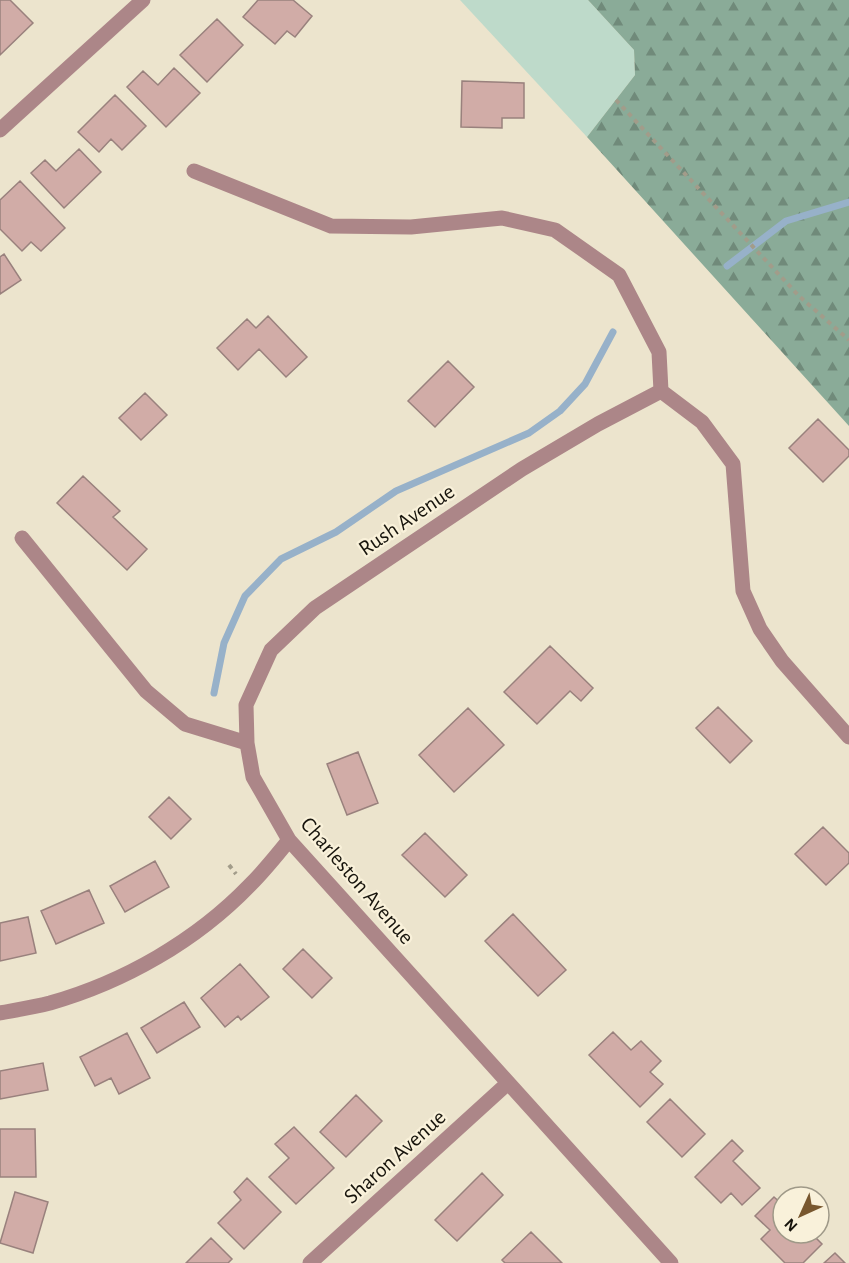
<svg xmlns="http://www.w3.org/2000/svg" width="849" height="1263" viewBox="0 0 849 1263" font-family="'Alegreya Sans',sans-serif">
	<defs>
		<pattern id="forest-firs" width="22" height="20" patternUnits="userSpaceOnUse" patternTransform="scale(1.5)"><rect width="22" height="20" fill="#8aab98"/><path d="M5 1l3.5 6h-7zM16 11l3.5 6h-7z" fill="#708a7a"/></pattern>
	</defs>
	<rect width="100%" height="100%" fill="#ece4cd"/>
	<path fill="#bedaca" d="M460 0H588L634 50 635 75 587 137Z"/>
	<path fill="url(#forest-firs)" d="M588 0H849V426L587 137 635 75 634 50Z"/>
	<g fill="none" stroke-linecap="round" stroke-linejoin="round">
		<path stroke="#97b1c9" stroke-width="7" d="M727 266 786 221 849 202
			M214 693 224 643 245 596 281 559 336 532 396 491 529 433 560 411 585 384 613 332"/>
	</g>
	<path fill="#d1aca7" stroke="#99817d" stroke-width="1.5" d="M0 0H10L33 23 0 55Z
		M258 0H293L312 16 295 37 287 31 275 44 243 17Z
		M217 19 243 45 207 82 180 55Z
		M174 68 200 93 166 127 127 87 143 71 158 85Z
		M462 81 524 83V118H502V128L461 127Z
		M115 95 146 126 122 150 111 139 99 152 78 132Z
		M79 149 101 172 64 208 31 173 45 160 56 171Z
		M20 181 65 228 41 251 31 242 22 251 0 229V200Z
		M4 254 21 280 0 294V257Z
		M268 316 307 357 286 377 259 349 238 370 217 348 247 319 256 328Z
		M448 361 474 387 435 427 408 401Z
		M145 393 167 415 141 440 119 418Z
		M818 419 849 450V456L823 482 789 448Z
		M83 476 120 511 113 517 147 549 127 570 57 503Z
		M550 646 593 688 581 701 570 691 537 724 504 692Z
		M718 707 752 741 730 763 696 728Z
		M468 708 504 745 454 792 419 755Z
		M358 752 378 803 347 815 327 764Z
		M169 797 191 819 171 839 149 817Z
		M823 827 849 853V863L826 885 795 854Z
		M425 833 467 875 445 897 402 855Z
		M155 861 169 887 125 912 110 886Z
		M89 890 104 923 56 944 41 911Z
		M513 914 566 970 538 996 485 941Z
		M28 917 36 953 0 961V923Z
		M303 949 332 978 312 998 283 969Z
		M240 964 269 997 241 1020 238 1016 225 1027 201 998Z
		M184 1002 200 1027 157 1053 141 1028Z
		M613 1032 631 1050 641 1041 661 1061 650 1072 663 1084 640 1107 589 1055Z
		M127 1033 150 1078 119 1094 111 1078 95 1086 80 1057Z
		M43 1063 48 1090 0 1099V1071Z
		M356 1095 382 1121 346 1157 320 1132Z
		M670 1099 705 1134 682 1157 647 1122Z
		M294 1127 334 1168 296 1204 269 1177 289 1158 275 1144Z
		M0 1129H35L36 1177H0Z
		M732 1140 743 1151 733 1161 760 1188 742 1205 731 1193 721 1203 695 1177Z
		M482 1173 503 1195 457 1241 435 1220Z
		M247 1178 281 1212 244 1249 218 1223 241 1200 234 1192Z
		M15 1192 48 1202 33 1253 0 1243Z
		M774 1197 783 1205V1233H811L822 1244 803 1263H785L761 1239 770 1230 755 1216Z
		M531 1232 562 1263H505L502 1260Z
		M211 1238 232 1259 228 1263H186Z
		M835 1253 845 1263H824Z"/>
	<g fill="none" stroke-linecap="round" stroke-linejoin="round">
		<path stroke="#a29c8a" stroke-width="4" stroke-dasharray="4.5 4.5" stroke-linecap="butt" d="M616 100 799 296 849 340
			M229 865 236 874"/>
		<path stroke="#ac8688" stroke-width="15" d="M0 130 143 0
			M194 171 331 226 411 227 502 218 555 230 619 275 659 352 661 391 702 422 733 464 743 591 760 629 782 661 849 737
			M22 538 146 691 185 724 247 743 253 777 289 840 671 1263
			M247 743 246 705 271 650 315 608 522 469 598 424 661 391
			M0 1013C16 1010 34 1007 50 1003 124 982 196 941 250 885 264 871 277 855 289 840
			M310 1263 508 1083"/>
	</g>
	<g text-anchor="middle" stroke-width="4.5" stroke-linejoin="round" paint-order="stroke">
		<g font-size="22" fill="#17140c" stroke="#f9f1da">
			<text transform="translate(406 519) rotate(-34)" y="8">Rush Avenue</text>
			<text transform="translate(358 880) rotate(49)" y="8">Charleston Avenue</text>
			<text transform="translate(394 1156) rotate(-42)" y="8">Sharon Avenue</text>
		</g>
	</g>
	<g transform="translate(801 1215) rotate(225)"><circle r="28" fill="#f9f1da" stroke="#9f9988" stroke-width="1.5"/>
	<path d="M0-4.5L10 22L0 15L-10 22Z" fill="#78572e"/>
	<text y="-9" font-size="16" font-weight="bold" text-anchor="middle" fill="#17140c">N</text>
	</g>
</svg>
